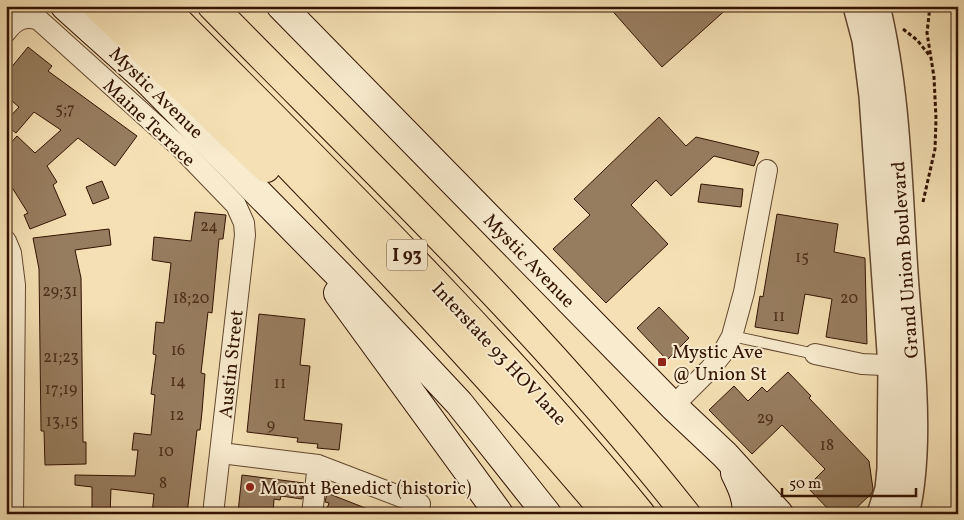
<svg xmlns="http://www.w3.org/2000/svg" width="964" height="520" viewBox="0 0 964 520" font-family="Vollkorn,serif">
	<rect width="100%" height="100%" fill="#f4e0b4"/>
	<filter id="stains"><feTurbulence type="fractalNoise" baseFrequency=".004" numOctaves="4"/><feColorMatrix values="0 0 0 0 .2 0 0 0 0 .09 0 0 0 0 .02 0 0 0 .5 -.17"/></filter>
	<radialGradient id="worn" r=".72"><stop offset=".6" stop-color="#630" stop-opacity="0"/><stop offset="1" stop-color="#630" stop-opacity=".3"/></radialGradient>
	<path fill="#977d5f" stroke="#321202" d="M608 6H730L662 67Z
		M28 47 52 66 48 71 137 136 115 166 78 138 47 166 57 182 53 185 66 215 30 229 24 215 28 213 6 178V148L17 136 35 153 61 130 34 112 16 133 6 125V121L19 107 6 96V74Z
		M659 117 686 146 696 137 759 152 754 166 714 156 671 196 656 180 631 205 668 244 606 303 553 249 590 215 574 199Z
		M102 181 109 198 93 204 86 187Z
		M701 184 743 189 741 207 698 202Z
		M195 212 226 215 223 239H219L212 313 208 312 201 373 205 374 202 412 200 430H197L187 514H152L154 494 111 489 110 514H92V487L75 485V475L135 476 138 450H132L134 433 151 435 155 395 151 394 156 355 153 354 156 322 164 323 171 263 152 260 154 237 191 241Z
		M777 214 838 224 834 252 865 258 867 344 826 337 832 299 805 294 798 334 755 327 760 296 763 297Z
		M109 229 111 245 75 250 81 278 83 442H86V464L45 465 44 431H41L39 269 33 238Z
		M659 307 689 338 667 360 637 328Z
		M259 314 305 319 300 365 310 366 304 420 342 424 339 450 317 448 318 444 297 442 298 438 247 432Z
		M788 372 811 396 809 398 869 461 873 489 872 493 850 514H833L807 487 825 469 782 425 752 454 709 410 734 386 748 401 762 387 767 392Z
		M242 475 304 483 302 499 281 496 280 500 274 499 273 514 238 512Z
		M327 493 378 513 377 514H325L329 503 325 502Z"/>
	<g fill="none" stroke-linecap="round" stroke-linejoin="round">
		<g stroke="#62462e" stroke-width="12">
			<path id="service" d="M732 336 815 354"/>
		</g>
		<g stroke="#62462e" stroke-width="22">
			<path id="minor" d="M6 32C15 20 24 15 39 20L180 147 236 205 244 223 245 235 213 514
				M6 241 11 253 15 285 13 514
				M815 354 862 364 905 366
				M673 406 710 369 722 354 732 336 744 292 767 170
				M221 453 318 465 420 504
				M312 514 318 465"/>
		</g>
		<g stroke="#62462e" stroke-width="28">
			<path id="tertiary" d="M856 6 865 40 872 96 891 366 890 469 888 489 880 514
				M877 6C898 93 899 184 905 273 909 333 917 394 914 454 913 474 911 495 906 514"/>
		</g>
		<g stroke="#321202" stroke-width="30">
			<path id="secondary" d="M65 6 145 78 343 279 459 403 547 514
				M281 6 673 406 725 455 779 514
				M338 293 499 514
				M735 473C742 487 747 498 747 514"/>
		</g>
		<g stroke="#321202" stroke-width="30">
			<path id="motorway" d="M97 6 266 168
				M134 6C295 172 458 337 607 514
				M163 6C326 171 494 334 641 514
				M212 6C374 171 543 332 686 514"/>
		</g>
		<path stroke="#321202" stroke-width="3" stroke-dasharray="4 2.5" stroke-linecap="butt" d="M903 29 917 40 930 56
			M923 202 935 149 936 119 934 77 927 33 930 6"/>
		<use href="#service" stroke="#f8ebce" stroke-width="10"/>
		<use href="#minor" stroke="#f8ebce" stroke-width="20"/>
		<use href="#tertiary" stroke="#f8ebce" stroke-width="25"/>
		<use href="#secondary" stroke="#f8ebce" stroke-width="28"/>
		<use href="#motorway" stroke="#f4e0b4" stroke-width="28"/>
	</g>
	<g fill="#8f2418" stroke="#f8ebce" stroke-width="2">
		<rect x="657" y="357" width="10" height="10" rx="2.5"/>
		<circle cx="250" cy="487" r="5"/>
	</g>
	<g text-anchor="middle" stroke-width="4" stroke-linejoin="round" paint-order="stroke">
		<g font-size="16" fill="#4b2d19">
			<text x="65" y="114">5;7</text>
			<text x="209" y="231">24</text>
			<text x="802" y="262">15</text>
			<text x="60" y="296">29;31</text>
			<text x="191" y="303">18;20</text>
			<text x="849" y="303">20</text>
			<text x="779" y="321">11</text>
			<text x="178" y="355">16</text>
			<text x="61" y="362">21;23</text>
			<text x="178" y="386">14</text>
			<text x="280" y="388">11</text>
			<text x="61" y="394">17;19</text>
			<text x="177" y="420">12</text>
			<text x="765" y="423">29</text>
			<text x="62" y="426">13,15</text>
			<text x="271" y="430">9</text>
			<text x="827" y="450">18</text>
			<text x="166" y="456">10</text>
			<text x="163" y="488">8</text>
		</g>
		<rect fill="#f8ebce" stroke="#6d533f" stroke-width="1" x="387" y="239.5" width="40" height="31" rx="4"/>
		<g font-size="18" font-weight="bold" fill="#321202">
			<text x="407" y="261">I 93</text>
		</g>
		<g font-size="19" fill="#321202" stroke="#f8ebce">
			<text transform="translate(157 92) rotate(44)" y="7">Mystic Avenue</text>
			<text transform="translate(150 122) rotate(43)" y="7">Maine Terrace</text>
			<text transform="translate(530 260) rotate(46)" y="7">Mystic Avenue</text>
			<text transform="translate(904 260) rotate(-94)" y="7">Grand Union Boulevard</text>
			<text transform="translate(500 353) rotate(47)" y="7">Interstate 93 HOV lane</text>
			<text transform="translate(230 364) rotate(-84)" y="7">Austin Street</text>
		</g>
		<g font-size="19" fill="#321202" stroke="#f8ebce" text-anchor="start">
			<text x="672" y="358">Mystic Ave<tspan x="672" dy="22">@ Union St</tspan></text>
			<text x="260" y="494">Mount Benedict (historic)</text>
		</g>
	</g>
	<rect width="964" height="520" fill="none" stroke="#f4e0b4" stroke-width="25"/>
	<rect x="8" y="8" width="949" height="505" fill="none" stroke="#321202" stroke-width="2.5"/>
	<rect x="12" y="12" width="939" height="495" fill="none" stroke="#321202"/>
	<path d="M782 488v8h134v-8" fill="none" stroke="#321202" stroke-width="2.5"/>
	<text x="789" y="488" font-size="15" fill="#321202" stroke="#f8ebce" stroke-width="4" paint-order="stroke">50 m</text>
	<rect width="100%" height="100%" filter="url(#stains)"/>
	<rect width="100%" height="100%" fill="url(#worn)"/>
</svg>
